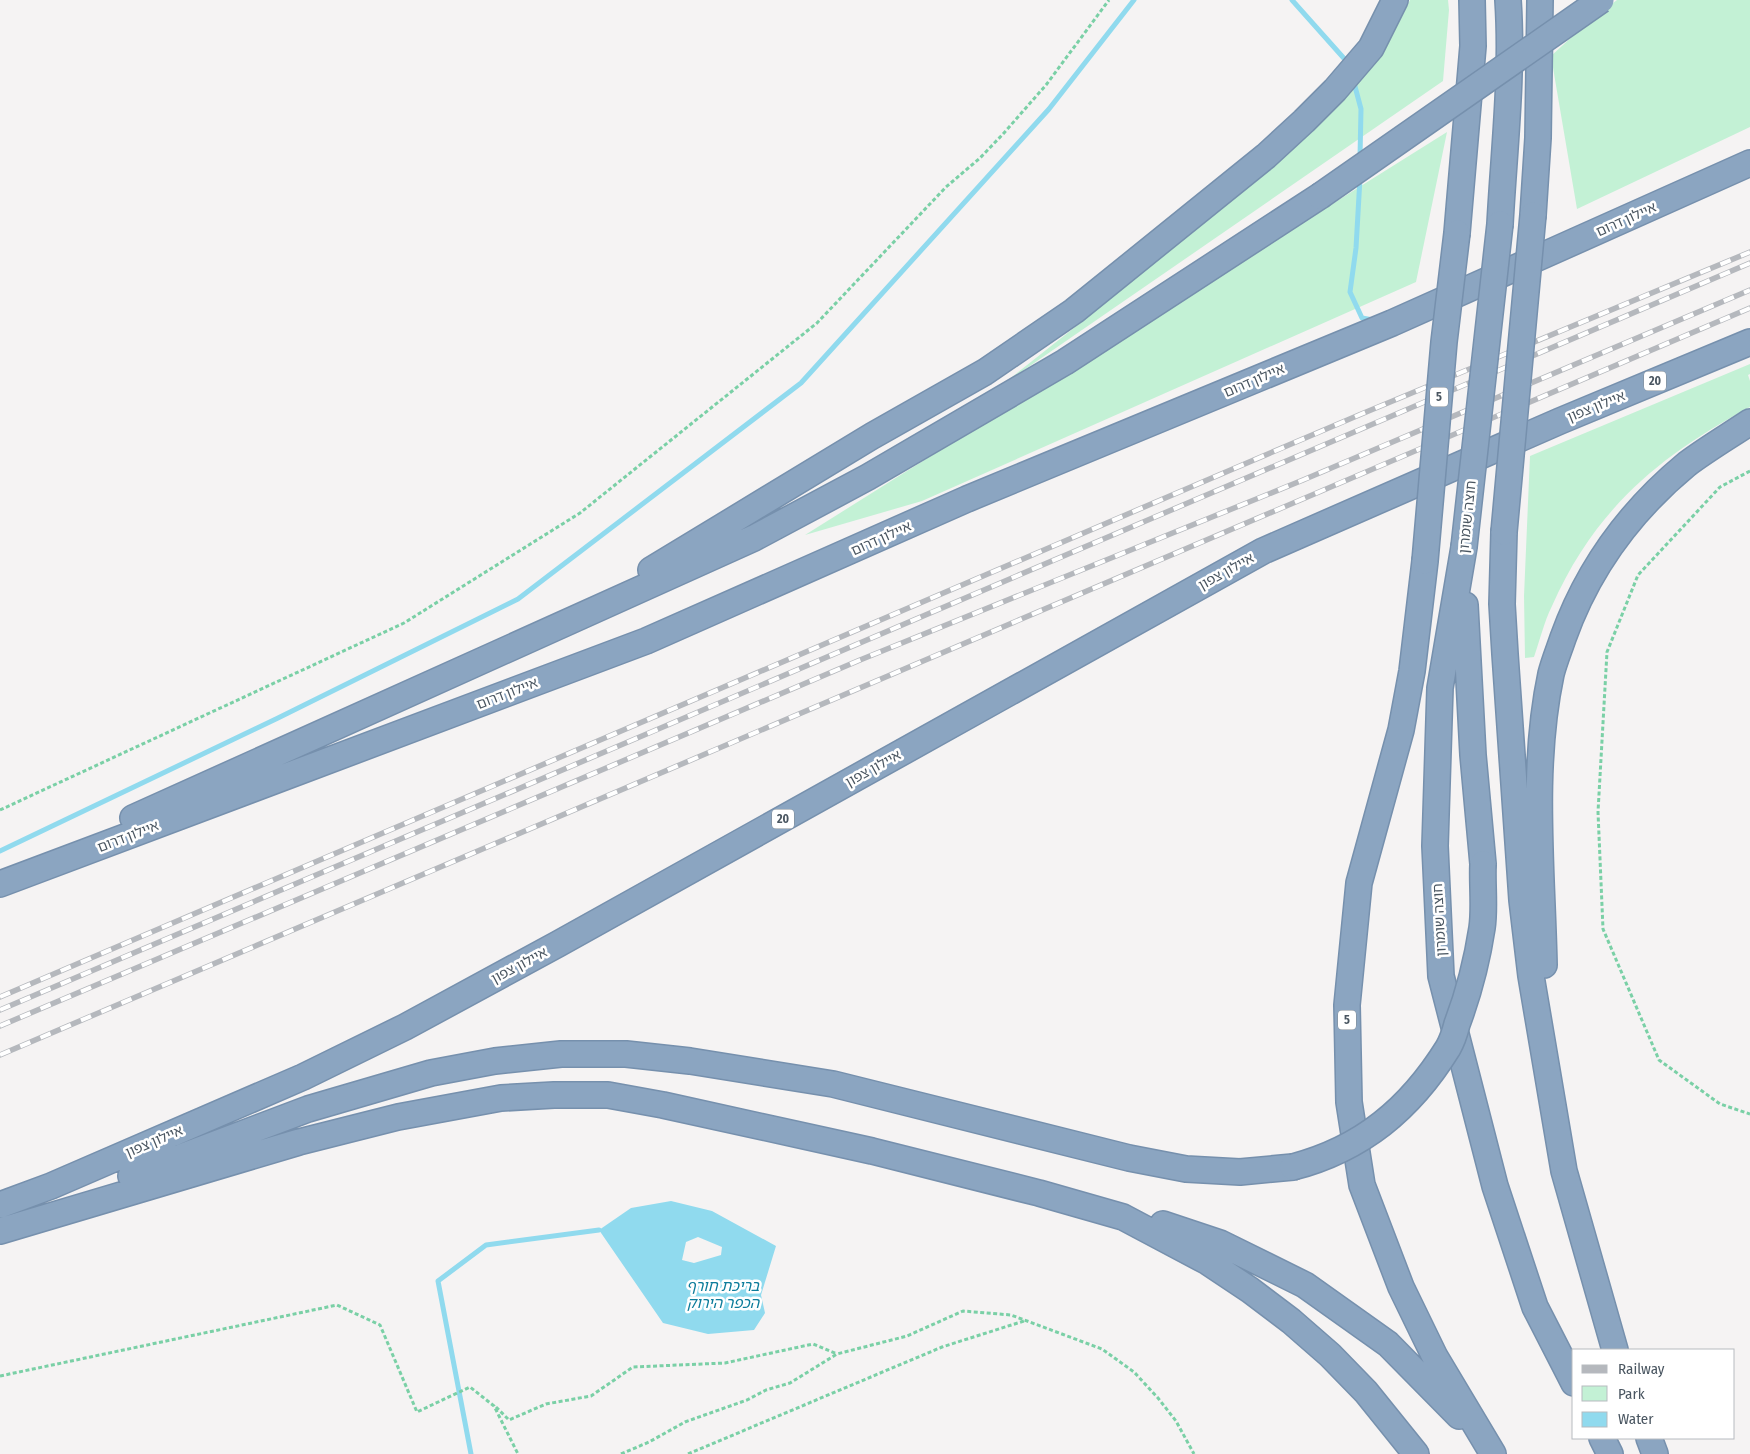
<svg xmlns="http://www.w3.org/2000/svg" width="1750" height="1454" viewBox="0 0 1750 1454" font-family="'Fira Sans Condensed','Noto Sans Hebrew',sans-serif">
	<rect width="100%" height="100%" fill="#f5f3f3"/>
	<path fill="#c3f1d5" d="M1410 0H1448L1449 10 1443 81 998 388 1084 320 1271 162 1369 70 1391 36Z
		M1617 0H1750V127L1577 209 1551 56 1587 23Z
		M1447 132 1416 282 922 501 805 535Z
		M1750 364V374L1748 375 1750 381V407C1659 456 1595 509 1552 606 1544 622 1540 640 1534 657L1525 658 1524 596 1530 456Z"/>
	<path fill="#90daee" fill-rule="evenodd" d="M671 1201 712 1211 776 1246 761 1295 765 1313 754 1330 708 1334 663 1323 599 1230 631 1208ZM698 1237 722 1247 721 1255 694 1263 682 1260 686 1242Z"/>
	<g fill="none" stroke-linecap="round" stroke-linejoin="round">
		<path stroke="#90daee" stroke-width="5" d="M1292 0 1349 64
			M1353 79 1361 109 1360 157
			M1360 178 1356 248 1350 292 1362 318 1373 320
			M0 851 278 718 518 599 801 383 1049 109 1134 0
			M471 1454 438 1281 486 1245 599 1230"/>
		<g stroke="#7690ad" stroke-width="28">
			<path id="highway" d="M1533 215 1538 138 1540 0
				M1500 224C1504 150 1513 74 1508 0
				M1457 233 1473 46 1472 0
				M1504 532 1502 604 1505 654 1522 900 1531 976 1564 1171 1615 1350
				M1464 547 1440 688 1435 846 1441 976 1495 1186 1535 1307 1574 1383
				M1425 561 1412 671 1401 730 1359 883 1347 1005 1349 1102 1362 1185 1401 1287 1435 1357 1493 1454
				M651 570 872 436 985 372 1074 311 1266 156 1304 121 1335 90 1371 48 1395 0
				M1465 605 1473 755 1483 864
				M133 818 754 538 868 477 1065 362 1320 196
				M0 884 646 641 967 499 1392 323 1750 163
				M1544 965C1542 869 1531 768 1551 674 1554 662 1559 650 1563 638 1588 568 1630 511 1687 464 1707 449 1729 436 1750 422
				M131 1176 308 1109 431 1073 495 1061 561 1054H626L690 1061 833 1084 1129 1158 1186 1169 1240 1172 1293 1167
				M0 1205 51 1186 303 1077 405 1027 558 944 1263 551 1560 421 1750 342
				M1163 1224 1220 1243 1305 1285 1388 1344 1459 1416
				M0 1231 299 1142 398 1117 501 1098 554 1095H608L663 1105 872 1151 1039 1193 1123 1217 1208 1262 1250 1290 1291 1321 1330 1355 1366 1392 1416 1454
				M1602 1438 1610 1454
				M1649 1438 1655 1454"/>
		</g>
		<path stroke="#7ad0a6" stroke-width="3" stroke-dasharray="4 2.5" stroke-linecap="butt" d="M1750 471 1720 487 1638 575 1607 652 1598 812 1603 929 1659 1060 1720 1104 1750 1114
			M0 810 404 623 580 513 817 323 946 187 980 158 1003 134 1046 85 1109 0
			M0 1376 337 1305 380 1325 417 1412 470 1387 494 1406 518 1454
			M496 1407 509 1420 546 1404 591 1396 633 1367 725 1363 813 1344 837 1354
			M621 1454 649 1442 685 1422 747 1400 766 1390 790 1383 837 1354 907 1336 963 1311 1011 1315 1102 1349 1134 1372 1158 1398 1176 1421 1194 1454
			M688 1454 942 1347 1024 1321"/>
		<use href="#highway" stroke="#8ba5c1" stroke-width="25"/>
		<g stroke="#b5b8bd" stroke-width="5.5">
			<path id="rail" d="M0 997 1359 415 1750 252
				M0 1010 1750 263
				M0 1026 860 660 1303 480 1750 290
				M0 1055 1750 308"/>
		</g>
		<use href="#rail" stroke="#fff" stroke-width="4" stroke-dasharray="11" stroke-linecap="butt"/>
		<g stroke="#7690ad" stroke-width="28" stroke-linecap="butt">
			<path id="highway-bridge" d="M1320 196 1601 0
				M1504 532 1533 215
				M1464 547 1500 224
				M1425 561 1444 342 1457 233
				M1293 1167C1362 1149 1410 1109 1448 1048 1452 1041 1455 1032 1457 1024 1469 992 1477 961 1482 928 1485 908 1482 885 1483 864"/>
		</g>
		<use href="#highway-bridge" stroke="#8ba5c1" stroke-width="25"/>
	</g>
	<g text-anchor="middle" stroke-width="5" stroke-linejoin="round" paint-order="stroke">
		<g fill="#fff" stroke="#808990" stroke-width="1">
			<rect x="1644" y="371.5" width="22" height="19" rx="4"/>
			<rect x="1430" y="387.5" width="18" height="19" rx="4"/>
			<rect x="772" y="809.5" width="22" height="19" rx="4"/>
			<rect x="1338" y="1010.5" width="18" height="19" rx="4"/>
		</g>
		<g font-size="12" font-weight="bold" fill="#4a5661">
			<text x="1655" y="385">20</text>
			<text x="1439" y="401">5</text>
			<text x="783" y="823">20</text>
			<text x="1347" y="1024">5</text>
		</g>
		<g font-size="14" fill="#4a5661" stroke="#fff">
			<text transform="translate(1626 219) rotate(-24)" y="5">איילון דרום</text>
			<text transform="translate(1254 380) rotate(-23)" y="5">איילון דרום</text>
			<text transform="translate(1596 406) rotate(-22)" y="5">איילון צפון</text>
			<text transform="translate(1467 517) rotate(-84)" y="5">חוצה שומרון</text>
			<text transform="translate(881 538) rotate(-24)" y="5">איילון דרום</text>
			<text transform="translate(1226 571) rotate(-29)" y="5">איילון צפון</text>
			<text transform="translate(507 693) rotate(-21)" y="5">איילון דרום</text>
			<text transform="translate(873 768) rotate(-29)" y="5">איילון צפון</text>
			<text transform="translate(128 836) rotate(-21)" y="5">איילון דרום</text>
			<text transform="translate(1439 920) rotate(-93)" y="5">חוצה שומרון</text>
			<text transform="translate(519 965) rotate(-28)" y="5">איילון צפון</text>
			<text transform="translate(154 1141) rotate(-23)" y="5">איילון צפון</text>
		</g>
		<g font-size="15" font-style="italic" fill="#0c7c9b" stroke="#fff">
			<text x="723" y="1291">בריכת חורף<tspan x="723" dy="17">הכפר הירוק</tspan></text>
		</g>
	</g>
	<rect x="1572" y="1349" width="162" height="90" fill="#ffffff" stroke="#b7bbc0"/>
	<rect x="1582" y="1365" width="25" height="8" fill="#b5b8bd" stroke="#b7bbc0"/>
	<text x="1618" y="1374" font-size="15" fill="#4a5661">Railway</text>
	<rect x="1582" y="1386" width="25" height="15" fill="#c3f1d5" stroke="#b7bbc0"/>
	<text x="1618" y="1399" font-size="15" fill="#4a5661">Park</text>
	<rect x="1582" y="1412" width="25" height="15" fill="#90daee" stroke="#b7bbc0"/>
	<text x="1618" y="1424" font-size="15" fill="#4a5661">Water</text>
</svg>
